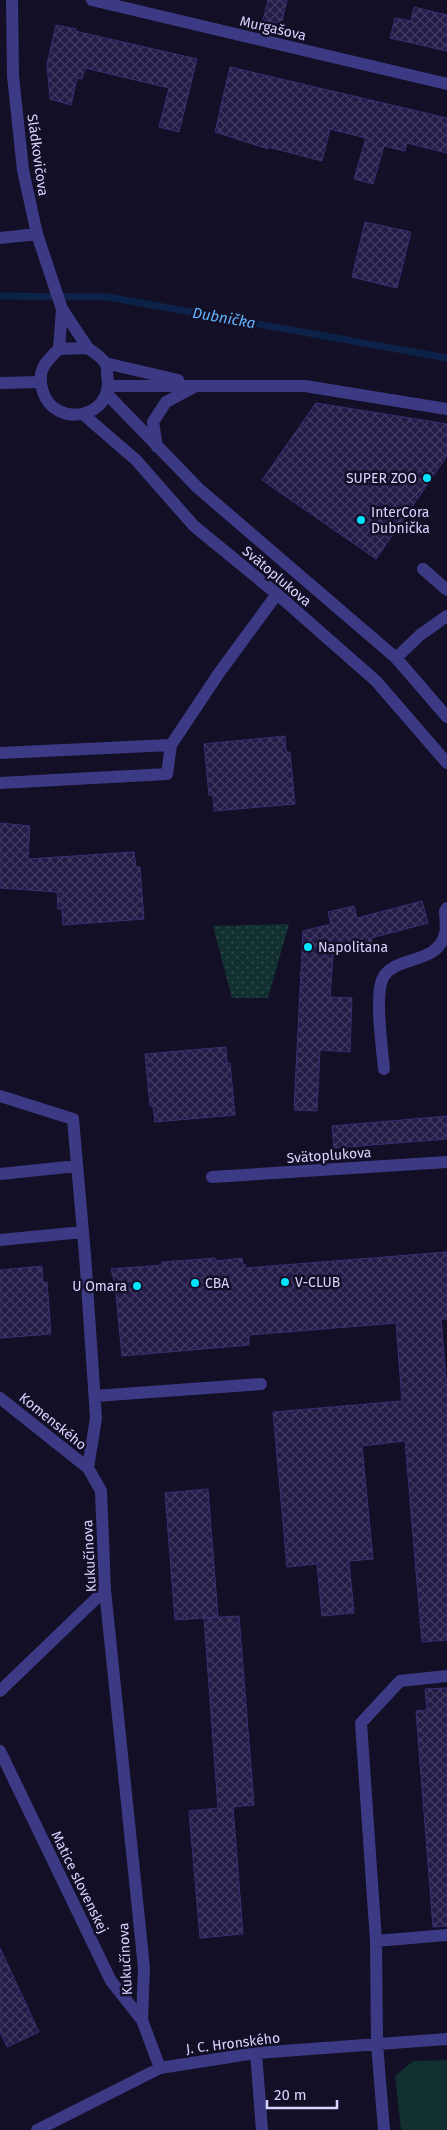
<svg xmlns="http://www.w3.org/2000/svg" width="447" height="2130" viewBox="0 0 447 2130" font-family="'Fira Sans',sans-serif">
	<defs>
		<pattern id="park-dots" width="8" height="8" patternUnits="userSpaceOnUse" patternTransform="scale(1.25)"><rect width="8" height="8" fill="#12302f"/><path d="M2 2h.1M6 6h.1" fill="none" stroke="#344d4e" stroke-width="1.8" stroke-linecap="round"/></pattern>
		<pattern id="building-cross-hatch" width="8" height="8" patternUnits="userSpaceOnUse" patternTransform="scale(1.25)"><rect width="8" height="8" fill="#241b47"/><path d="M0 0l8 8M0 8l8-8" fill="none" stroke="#433b63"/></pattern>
	</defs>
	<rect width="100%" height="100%" fill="#130f26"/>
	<path fill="url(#park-dots)" d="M289 924 268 998H232L213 926Z"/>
	<path fill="#12302f" d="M447 2060V2130H401L395 2076 413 2061Z"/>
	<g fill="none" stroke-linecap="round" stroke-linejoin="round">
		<path stroke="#0c2248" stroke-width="7" d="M0 296 108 297 447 358"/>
	</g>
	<path fill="url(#building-cross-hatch)" stroke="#3b2d73" d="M268 0H287L282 21 275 23 263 20Z
		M414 7 447 15V51L390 38 395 18 411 21Z
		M56 25 76 29 75 31 197 59 179 132 159 127 169 88 85 68 82 79 77 78 71 105 50 99 47 64Z
		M230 67 447 118V153L407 143 405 151 384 146 373 184 354 179 366 138 330 129 322 161 268 147V149L215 132Z
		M365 222 411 232 397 288 352 277Z
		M316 403 447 424V456L376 559 262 480Z
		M285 736 286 752H290L295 804 214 811 213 795H209L204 744Z
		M0 823 30 826 28 859 134 852 136 867H140L144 919 63 925 62 909H58L57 892 0 888Z
		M422 901 428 923 371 938 373 945 333 955 330 997 352 998 350 1052 320 1050 317 1111 294 1110 303 931 331 924 328 912 354 906 357 918Z
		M226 1047 227 1063H230L235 1115 155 1122 153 1106H150L145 1054Z
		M447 1116V1139L334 1148 332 1126Z
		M447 1252V1319H441L447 1389V1640L422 1642 405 1441 362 1446 373 1559 349 1561 354 1613 322 1616 317 1564 287 1567 273 1412 402 1401 396 1323 249 1335V1345L122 1356 115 1285 111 1269 162 1265V1262L191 1260 215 1258V1261L242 1258 243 1265 245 1264 246 1268Z
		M42 1266 43 1282H47L51 1334 0 1338V1270Z
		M208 1489 218 1617 175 1620 165 1493Z
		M239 1616 254 1805 233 1807 243 1934 200 1938 189 1811 218 1808 204 1618Z
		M447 1688V1926L433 1927 416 1711 427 1710 425 1689Z
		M0 1948 39 2032 7 2047 0 2032Z"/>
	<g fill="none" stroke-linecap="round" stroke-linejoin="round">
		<path stroke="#3d3a85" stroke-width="12" d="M12 0 13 76 23 170 37 234 62 309 88 348
			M92 0 447 84
			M0 238 37 234
			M88 348C93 352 102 357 105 363 107 365 107 371 107 374 116 419 55 429 43 392 36 371 45 362 59 349Z
			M59 349 62 309
			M105 363 178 380
			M0 383 40 382
			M110 386H305L447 409
			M107 394 198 488 396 658 447 717
			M84 415 136 460 194 526 277 594 376 681 447 763
			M157 447 153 422 166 402 196 386
			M423 569 447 590
			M396 658 420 635 447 616
			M0 753 171 745
			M0 783 167 774 171 745 219 673 277 594
			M384 1069C382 1047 375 999 382 980 391 955 437 966 445 934 447 928 445 918 445 911L447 908
			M0 1096 73 1119 85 1255 96 1418 88 1468 101 1491 105 1590 144 1968 142 2020 160 2068
			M0 1174 77 1166
			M212 1177 447 1162
			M0 1240 83 1232
			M95 1396 261 1384
			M0 1398 88 1468
			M0 1691 105 1590
			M0 1751 111 1981 142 2020
			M376 1941 447 1935
			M256 2053 262 2130
			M37 2130 160 2068 256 2053 447 2039
			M384 2130 377 2044 376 1941 361 1723 400 1681 447 1676"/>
	</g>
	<g fill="#00e5ff" stroke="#130f26" stroke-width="2">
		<circle cx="427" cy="478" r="5"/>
		<circle cx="361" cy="520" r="5"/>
		<circle cx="308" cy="947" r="5"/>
		<circle cx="285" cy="1282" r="5"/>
		<circle cx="195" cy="1283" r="5"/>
		<circle cx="137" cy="1286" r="5"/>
	</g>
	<g text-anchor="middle" stroke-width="5" stroke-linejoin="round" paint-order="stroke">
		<g font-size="14" fill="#d9d4ff" stroke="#130f26">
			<text transform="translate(273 28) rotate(13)" y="5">Murgašova</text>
			<text transform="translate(38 155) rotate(82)" y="5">Sládkovičova</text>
			<text transform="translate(277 576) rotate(40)" y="5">Svätoplukova</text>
			<text transform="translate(329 1155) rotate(-4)" y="5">Svätoplukova</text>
			<text transform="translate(53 1421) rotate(39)" y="5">Komenského</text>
			<text transform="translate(89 1556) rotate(-93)" y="5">Kukučínova</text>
			<text transform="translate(80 1882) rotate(64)" y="5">Matice slovenskej</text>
			<text transform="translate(125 1959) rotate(-93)" y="5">Kukučínova</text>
			<text transform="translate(233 2043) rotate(-7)" y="5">J. C. Hronského</text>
		</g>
		<g font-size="14" fill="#d9d4ff" stroke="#130f26" text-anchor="start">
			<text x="417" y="483" text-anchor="end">SUPER ZOO</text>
			<text x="371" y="517">InterCora<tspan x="371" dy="16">Dubnička</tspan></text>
			<text x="318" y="952">Napolitana</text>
			<text x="295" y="1287">V-CLUB</text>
			<text x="205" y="1288">CBA</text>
			<text x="127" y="1291" text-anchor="end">U Omara</text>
		</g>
		<g font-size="15" font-style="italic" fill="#62b6ff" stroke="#130f26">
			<text transform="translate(224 318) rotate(10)" y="5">Dubnička</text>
		</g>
	</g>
	<path d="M267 2100v8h70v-8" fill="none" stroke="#d9d4ff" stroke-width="2.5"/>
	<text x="274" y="2100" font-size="15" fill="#d9d4ff" stroke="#130f26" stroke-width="4" paint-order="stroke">20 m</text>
</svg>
